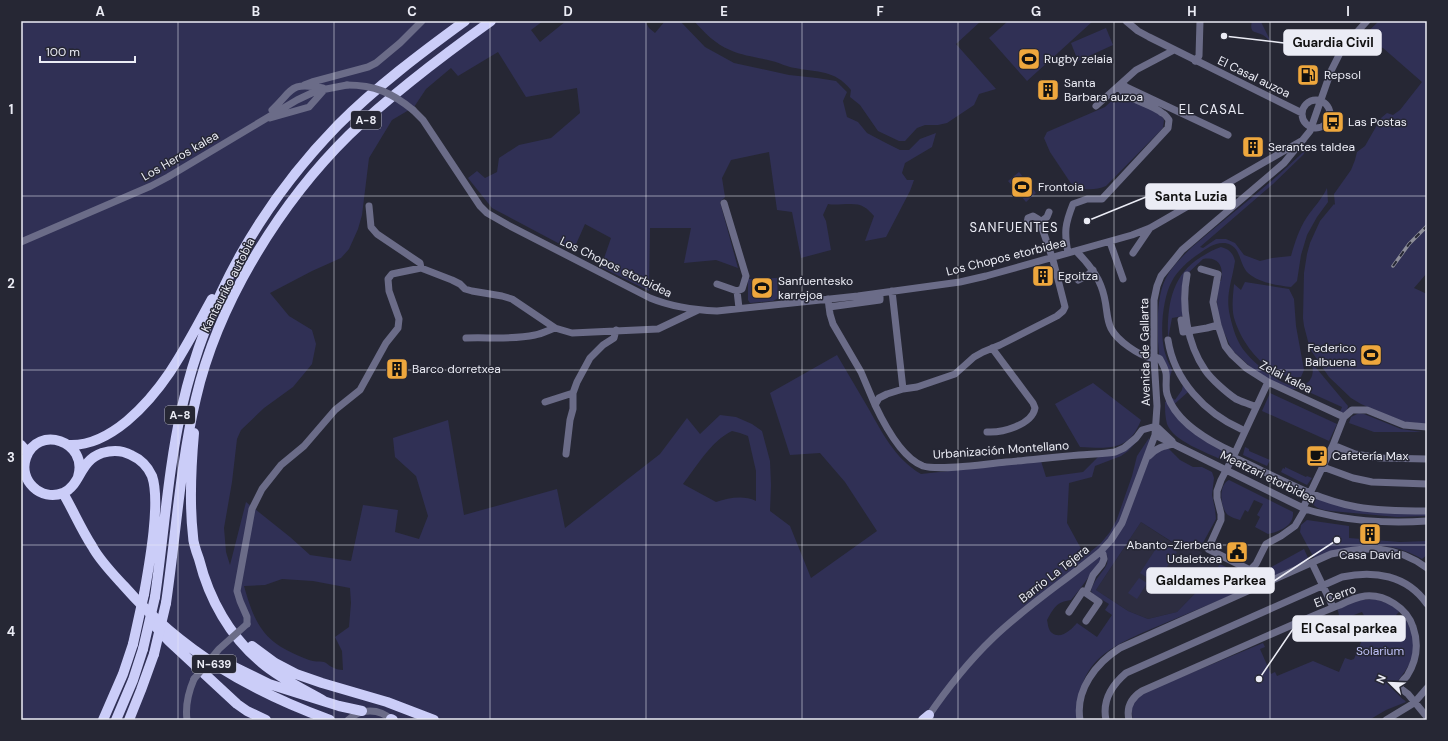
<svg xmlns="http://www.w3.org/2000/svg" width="1448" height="741" viewBox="0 0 1448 741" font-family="'DM Sans',sans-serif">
	<rect width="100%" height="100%" fill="#262734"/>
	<path fill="#2d2d40" d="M1141 522 1176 545 1187 546 1202 552 1201 555 1220 564 1210 578 1177 612 1148 619 1128 611 1096 590Z"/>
	<path fill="#303055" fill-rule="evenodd" d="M21 21H543L531 30 540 42 566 21H645L649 28 655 33 665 21H680L705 47 734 63 789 75 817 78 836 81 847 92 843 101 847 117 858 122 867 133 886 143 900 150H909L920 139 936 133 932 147 905 163 902 173 907 180H914L910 191 886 237 865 241 874 216C871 213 868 209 864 207 856 201 838 206 828 204L823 215 826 221 831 250 801 258 792 212 777 210 769 152 731 160 722 178 725 197 720 202 738 268 716 260 684 263 691 228H650L649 291 601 267 611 238 585 224 573 251 492 208 468 178 477 171 485 178 497 172 499 158 519 145 551 138 580 113 577 88 526 97 498 52 458 76 451 68 426 89 414 107 392 120 369 158 362 215 358 229 349 249 341 258 312 271 270 293 289 316 312 330 316 344 312 364 293 387 264 408 241 430 237 439 232 482 224 528 226 552 230 565 246 502 290 537 310 555 351 561 363 505 398 510 395 532 419 539 428 516 416 476 395 457 393 438 448 420 464 515 557 489 565 528 660 454 687 418 700 434 720 415 736 417 752 424 762 431 770 461 771 485 770 511 790 526 811 578 877 531 845 482 820 453 790 455 770 393 837 355C847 372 857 389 867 406 882 432 894 458 921 474L1041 461 1046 477 1083 472 1098 457 1141 437 1128 451 1121 456 1095 466 1092 477 1069 483 1067 523 1085 556 1101 543 1110 532 1117 519 1132 476 1137 456 1149 438 1154 456 1156 453 1165 449H1169L1180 460 1193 467H1202L1212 472 1214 478 1212 495 1215 509 1216 519 1199 550 1187 546 1177 545 1141 522 1096 590 1128 611 1148 619 1177 612 1210 578 1220 564 1249 578 1256 569 1266 570 1304 549 1310 562 1144 632C1120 643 1095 654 1084 680 1081 689 1080 709 1078 720H21ZM732 431 740 433 748 436 756 471V501C743 495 729 498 716 502L683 484C697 466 711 441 732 431ZM1107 554C1107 557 1108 560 1107 564 1103 573 1093 580 1091 591L1093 594 1109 604 1105 610 1112 615 1097 637 1077 623C1072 629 1061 640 1052 633 1048 630 1048 624 1047 620 1054 608 1056 602 1071 600 1082 588 1090 573 1102 561L1101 558ZM282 579 313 581 350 588 351 603 349 627 335 637 342 651 343 670C339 670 335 669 332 667 329 666 327 663 324 662 319 661 314 662 309 660 266 644 256 629 244 586L265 585Z
		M694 21H981L956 44 996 89 979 94 974 105 947 123 938 125H925L917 128 905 141H899L878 131 860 105 850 97 851 90C834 69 818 73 795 68 787 67 780 63 772 61 757 57 743 56 730 50 715 44 704 32 694 21Z
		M1008 21H1093L1027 81 989 38Z
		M1252 21H1263L1261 22 1271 42C1269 40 1266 37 1263 35 1255 31 1249 34 1252 21Z
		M1379 21H1427V273L1414 288 1427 294V424L1406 422 1392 418 1361 404 1351 398 1329 377 1310 349 1304 326 1303 318 1304 273 1307 254 1310 243 1320 221 1334 204 1335 205 1334 194 1351 170 1355 160 1357 152 1365 146 1381 118 1387 113 1393 115 1400 110 1422 82 1383 48 1359 40Z
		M1106 28 1113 45 1078 61 1071 43Z
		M1121 92 1162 116 1164 120 1163 128 1106 186C1095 191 1085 189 1073 188L1072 185 1050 152 1044 138 1047 132 1105 107Z
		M1309 146 1303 155 1273 184 1200 247 1203 248 1216 239H1226L1235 243 1244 255 1260 261 1272 258 1291 256C1295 242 1299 229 1307 217 1314 207 1322 199 1327 188L1328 202 1317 217 1307 235 1301 255 1297 281 1291 287C1277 285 1259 283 1248 273 1238 263 1242 246 1225 243 1215 242 1207 248 1200 253 1189 260 1178 270 1172 281 1162 299 1159 337 1166 356 1167 361 1170 365 1172 370L1168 384C1165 374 1160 364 1159 354 1157 334 1156 298 1165 280 1171 267 1182 257 1192 247 1231 213 1273 183 1309 146Z
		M1019 172 1036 193 1026 202 1008 181Z
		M1221 247C1229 249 1233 253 1235 261 1232 282 1225 295 1230 316 1233 329 1237 343 1246 353 1256 365 1292 397 1307 383 1314 377 1313 370 1312 363L1348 406 1347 411 1344 413 1340 412 1342 407 1302 389H1292L1276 383 1255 371 1232 350 1223 330 1218 315 1217 301 1219 281H1221C1224 267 1219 256 1203 259L1186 275 1183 316 1172 318 1168 339C1167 307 1171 275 1201 257 1208 253 1214 249 1221 247Z
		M777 278 778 298 773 301 750 303 748 300V279Z
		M1245 282 1289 289 1294 299 1296 326 1304 370 1301 377C1270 380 1244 348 1235 321 1231 310 1233 296 1234 284L1241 290Z
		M1093 383 1141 420C1129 452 1108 448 1080 447L1055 404Z
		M1183 384 1188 392 1171 407 1229 454 1226 459 1222 460C1206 452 1173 441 1167 424 1165 417 1165 409 1165 402L1171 397 1175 400 1182 390Z
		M1270 393 1337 424 1329 441 1262 411Z
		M1359 413 1364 414 1401 429 1422 432H1374L1349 423 1351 417Z
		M1245 447 1249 449V451L1270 460 1267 466 1243 455Z
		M1285 467 1306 477 1307 476 1312 478 1307 485 1281 472 1283 468 1285 469Z
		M1229 480 1293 512C1294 526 1280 531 1268 534L1255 527 1260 517 1257 515 1263 504 1254 500 1248 512 1245 510 1240 520C1236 519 1231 517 1228 515 1220 508 1218 485 1229 480Z
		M1315 498 1334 504 1427 513V516L1397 517 1331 511C1324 510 1316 509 1312 503Z
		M1307 520 1349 526V538L1400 542 1427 541V555L1422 559C1417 556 1411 553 1405 551 1376 539 1344 551 1314 558L1300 532 1301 525Z
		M1161 541 1177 552 1156 583 1140 573Z
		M1139 578 1147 583 1137 599 1128 593Z
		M1375 599 1390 604 1400 611 1396 615 1401 621 1406 620C1414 634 1417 654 1407 668 1401 678 1397 679 1395 690L1406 702 1386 710 1369 720H1133C1130 705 1133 701 1145 692L1263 643 1265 647 1260 649 1271 674 1275 672 1277 676 1313 661 1339 672 1345 658 1351 660 1354 659 1364 635 1382 627 1377 617 1367 621 1362 612C1354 615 1346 617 1343 625L1336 623 1339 615 1337 607 1358 600Z"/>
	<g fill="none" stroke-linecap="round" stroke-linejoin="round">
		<path stroke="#6b6c88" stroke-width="7" d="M1126 21 1138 31 1149 37 1302 113
			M1195 61 1199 56 1200 21
			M1122 83 1126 87 1228 135
			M304 85 312 82 368 67 376 63 400 43 422 21
			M1302 114a14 14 0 1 1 28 0a14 14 0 1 1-28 0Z
			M1096 106 1136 70 1174 50
			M272 110C294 89 289 82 323 88
			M413 110 423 120 480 206 487 213 508 225 650 298C672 307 693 310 717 311L858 296 960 282 986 276 1132 235 1150 228 1303 140
			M270 118 309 107 324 90
			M724 203 746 276 742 289 737 291
			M369 206 371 227 377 234 420 263 421 268
			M1049 212 1047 217 1043 220 1041 225 1053 260 1064 303 1065 307 1063 311 1057 316 1000 345 983 352 974 357 955 374 917 387 903 389 887 394 879 398 875 405C884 424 902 458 923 466 939 471 987 464 1006 462 1030 460 1054 457 1079 455 1091 454 1103 454 1115 452L1124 448 1136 438 1142 430 1156 426
			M1027 223 1028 218 1033 216 1038 219 1041 225
			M21 242 151 186 168 177 297 100 316 91 347 85
			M1110 242 1123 279
			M1076 251C1086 261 1096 272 1101 286 1112 314 1099 326 1129 347 1136 352 1143 356 1151 358
			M1068 253C1064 232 1065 224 1073 204L1087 199H1102L1168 128 1169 120C1167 117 1165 114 1162 113 1150 103 1128 101 1119 87
			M1133 253 1150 228
			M1201 269 1218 274 1213 302 1218 325 1225 346 1232 355 1246 368 1268 382 1344 417 1333 445 1303 508
			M1187 275C1181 305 1187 344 1205 370 1211 379 1227 393 1236 399 1242 402 1250 404 1256 407
			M1078 280 1088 275 1093 270
			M717 284 737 291 739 308
			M892 291 903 389
			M828 299 830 314 833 324 861 372 875 405
			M829 307 880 300V293
			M1181 320 1183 332 1207 328 1218 325
			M466 338C489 337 512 340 535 335 542 334 549 330 555 328
			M1168 340C1174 380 1205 413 1241 429
			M1158 358 1160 359C1162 363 1165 368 1166 373 1167 380 1165 387 1167 394 1175 422 1210 442 1235 453
			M1268 382 1235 453 1221 480 1217 491V498L1221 514V520L1208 549 1250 570 1256 564 1266 544 1281 536 1295 526 1305 509
			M545 402 573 393
			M1344 417 1352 410H1367L1404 425 1427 427
			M1156 426 1172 441
			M987 432C1002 433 1032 425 1035 408L1033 403 992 348
			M1155 435 1305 509C1343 521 1388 524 1427 521
			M1333 445 1355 454 1380 458 1427 459
			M566 454 570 420 573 409V393L577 382 590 358 603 345 614 338 616 330
			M1149 456C1156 448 1163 446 1174 444
			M1233 457C1273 475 1313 499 1357 507 1380 511 1404 511 1427 511
			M1323 467 1353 478 1372 482 1427 484
			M1312 563 1333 607
			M1086 593 1093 575 1102 564 1104 559 1103 554 1100 552
			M1069 612 1083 591 1099 602 1086 621
			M247 624V617L240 601 237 591 252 509 262 489 281 465 304 446 335 410 360 390 386 343 398 328 399 319 389 291 388 279 392 274 421 268 452 280 460 284 465 289 472 291 502 296 512 299 555 328 572 333 658 329 698 310
			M927 718C946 690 968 662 993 638 1026 606 1065 581 1100 552L1111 540 1122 523 1155 435 1157 406 1154 358V300L1157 286 1161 276 1182 250 1284 163 1310 131 1331 71 1341 51 1348 42 1367 21
			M187 720C185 705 188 693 194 679
			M348 720C361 708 379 708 392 720
			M1080 720C1075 690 1096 663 1120 648L1331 554C1367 546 1396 545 1427 568
			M1106 720C1102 701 1112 685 1126 673L1342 577C1374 570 1407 575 1427 604
			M1129 720C1126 707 1131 698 1142 691 1192 669 1242 647 1292 625 1308 618 1324 611 1340 605 1348 601 1356 597 1365 596 1385 594 1407 608 1413 627 1419 644 1417 660 1407 676 1403 680 1400 683 1400 688L1408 694 1427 717
			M1386 720 1414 703 1427 688"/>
		<path stroke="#cbcdf8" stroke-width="10" d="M194 433C191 467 189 501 193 536 193 543 196 551 199 559 209 599 230 637 262 663 281 679 303 689 324 701
			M21 445 28 453
			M69 445C91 446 110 435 127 421 167 387 187 344 212 299
			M78 477C89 441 37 424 26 458 18 480 41 502 63 493 81 485 79 461 102 453 112 450 122 450 131 455 140 459 148 467 152 476 161 502 149 566 144 594
			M63 493C73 510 81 529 92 546 100 561 113 574 124 586 181 651 250 691 330 720
			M155 597C164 534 168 469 182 407 206 300 261 204 338 125 376 87 421 53 465 21
			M166 603C176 535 180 465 196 398 218 303 280 203 349 135 393 93 442 56 491 21
			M155 626 169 641 237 704 247 711 266 720
			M252 646 275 663 296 674 322 683 387 702 434 720
			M224 662 269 684 339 706 362 711
			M391 719 393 720
			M103 720 123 674 133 644
			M116 720 133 680 143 649
			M129 720 141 690 154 654
			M923 720 929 715"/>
		<g stroke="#8c8d98" stroke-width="3.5">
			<path id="rail" d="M1393 266 1409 244 1427 226"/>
		</g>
		<use href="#rail" stroke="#262734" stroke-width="2" stroke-dasharray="6" stroke-linecap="butt"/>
		<path stroke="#6b6c88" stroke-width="7" d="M347 85C375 85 392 93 413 110
			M194 679 219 649 247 624"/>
		<path stroke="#cbcdf8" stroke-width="10" d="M133 644 144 594
			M143 649 155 597
			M154 654 166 603"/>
	</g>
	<path fill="none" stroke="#ebecf5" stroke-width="1" stroke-opacity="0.55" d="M178 21V720M334 21V720M490 21V720M646 21V720M802 21V720M958 21V720M1114 21V720M1270 21V720M21 196H1427M21 370H1427M21 545H1427"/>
	<defs>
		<g id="stadium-square" transform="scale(1.15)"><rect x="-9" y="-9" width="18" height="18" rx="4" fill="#eea73d" stroke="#262734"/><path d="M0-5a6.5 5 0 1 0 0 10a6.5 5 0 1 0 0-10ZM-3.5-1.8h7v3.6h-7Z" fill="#111"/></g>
		<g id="fuel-square" transform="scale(1.15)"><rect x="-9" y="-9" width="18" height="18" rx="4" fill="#eea73d" stroke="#262734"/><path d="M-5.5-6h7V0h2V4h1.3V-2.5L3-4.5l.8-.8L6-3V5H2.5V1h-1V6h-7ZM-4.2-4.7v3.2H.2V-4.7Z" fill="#111"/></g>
		<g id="building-square" transform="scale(1.15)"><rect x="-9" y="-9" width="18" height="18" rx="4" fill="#eea73d" stroke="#262734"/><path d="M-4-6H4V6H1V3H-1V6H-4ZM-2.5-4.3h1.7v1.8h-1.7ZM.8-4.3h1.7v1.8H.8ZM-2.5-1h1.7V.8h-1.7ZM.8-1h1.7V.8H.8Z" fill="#111"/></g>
		<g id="bus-square" transform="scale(1.15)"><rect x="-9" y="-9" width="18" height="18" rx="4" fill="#eea73d" stroke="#262734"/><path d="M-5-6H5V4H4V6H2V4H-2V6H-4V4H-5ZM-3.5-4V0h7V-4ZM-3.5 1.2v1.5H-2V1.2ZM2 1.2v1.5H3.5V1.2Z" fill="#111"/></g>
		<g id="cafe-square" transform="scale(1.15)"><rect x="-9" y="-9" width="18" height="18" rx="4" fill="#eea73d" stroke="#262734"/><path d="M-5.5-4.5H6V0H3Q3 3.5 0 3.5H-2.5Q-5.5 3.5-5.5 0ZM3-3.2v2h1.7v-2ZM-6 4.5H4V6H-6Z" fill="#111"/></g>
		<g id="civic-square" transform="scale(1.15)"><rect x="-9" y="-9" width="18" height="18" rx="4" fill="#eea73d" stroke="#262734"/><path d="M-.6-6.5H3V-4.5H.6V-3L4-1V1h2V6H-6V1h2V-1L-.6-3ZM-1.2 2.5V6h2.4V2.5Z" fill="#111"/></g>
	</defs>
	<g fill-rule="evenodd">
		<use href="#stadium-square" x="1029" y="59"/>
		<use href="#fuel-square" x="1308" y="75"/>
		<use href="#building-square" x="1048" y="90"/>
		<use href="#bus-square" x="1333" y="122"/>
		<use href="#building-square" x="1253" y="147"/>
		<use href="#stadium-square" x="1022" y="187"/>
		<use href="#building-square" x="1043" y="276"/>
		<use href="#stadium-square" x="762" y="288"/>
		<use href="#stadium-square" x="1371" y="355"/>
		<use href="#building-square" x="397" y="369"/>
		<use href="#cafe-square" x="1317" y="456"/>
		<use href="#building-square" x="1370" y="534"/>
		<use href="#civic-square" x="1237" y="552"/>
	</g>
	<g text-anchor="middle" stroke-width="3" stroke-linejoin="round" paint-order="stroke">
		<g fill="#262734" stroke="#b0b1bb" stroke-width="1">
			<rect x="351" y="111" width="30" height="18" rx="3"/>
			<rect x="165" y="406" width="30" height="18" rx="3"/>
			<rect x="192" y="655" width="44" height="18" rx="3"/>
		</g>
		<g font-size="11" font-weight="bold" fill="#ebecf5">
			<text x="366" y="124">A-8</text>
			<text x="180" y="419">A-8</text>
			<text x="214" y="668">N-639</text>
		</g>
		<g font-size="12" fill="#ebecf5" stroke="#262734" text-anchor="start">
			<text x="1044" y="63">Rugby zelaia</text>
			<text x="1324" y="79">Repsol</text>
			<text x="1064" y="87">Santa<tspan x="1064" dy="14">Barbara auzoa</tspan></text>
			<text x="1348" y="126">Las Postas</text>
			<text x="1268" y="151">Serantes taldea</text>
			<text x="1038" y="191">Frontoia</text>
			<text x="1058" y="280">Egoitza</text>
			<text x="778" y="285">Sanfuentesko<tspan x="778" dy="14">karrejoa</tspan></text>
			<text x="1356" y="352" text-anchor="end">Federico<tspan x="1356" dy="14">Balbuena</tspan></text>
			<text x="412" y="373">Barco dorretxea</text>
			<text x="1332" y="460">Cafetería Max</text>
			<text x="1222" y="549" text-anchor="end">Abanto-Zierbena<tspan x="1222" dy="14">Udaletxea</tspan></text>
			<text x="1370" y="559" text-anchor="middle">Casa David</text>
		</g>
		<g font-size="12" fill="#ebecf5" stroke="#262734">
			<text transform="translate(1254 77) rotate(26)" y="4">El Casal auzoa</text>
			<text transform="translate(180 156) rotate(-30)" y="4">Los Heros kalea</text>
			<text transform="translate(1006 257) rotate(-14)" y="4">Los Chopos etorbidea</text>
			<text transform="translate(616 267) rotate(26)" y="4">Los Chopos etorbidea</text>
			<text transform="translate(228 285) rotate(-63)" y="4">Kantauriko autobia</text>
			<text transform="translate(1145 352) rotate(-91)" y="4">Avenida de Gallarta</text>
			<text transform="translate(1286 377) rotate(27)" y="4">Zelai kalea</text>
			<text transform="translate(1001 450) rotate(-4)" y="4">Urbanización Montellano</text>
			<text transform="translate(1268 477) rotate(26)" y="4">Meatzari etorbidea</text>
			<text transform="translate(1054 574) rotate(-38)" y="4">Barrio La Tejera</text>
			<text transform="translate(1335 596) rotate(-21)" y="4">El Cerro</text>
		</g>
		<g font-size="12" fill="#bec0f7" stroke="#262734">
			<text x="1380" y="655">Solarium</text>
		</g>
		<g font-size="13" letter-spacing="1" fill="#ebecf5" stroke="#262734">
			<text x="1212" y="114">EL CASAL</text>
			<text x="1014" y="232">SANFUENTES</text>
		</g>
	</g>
	<path fill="none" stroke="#ebecf5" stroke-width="1.5" d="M1224 36L1284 43M1087 221L1146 197M1337 540L1274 581M1259 679L1293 629"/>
	<g fill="#ebecf5" stroke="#262734" stroke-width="1.5">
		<circle cx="1224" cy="36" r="4"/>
		<circle cx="1087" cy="221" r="4"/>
		<circle cx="1337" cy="540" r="4"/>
		<circle cx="1259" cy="679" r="4"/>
	</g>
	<g fill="#ebecf5" stroke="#ebecf5" stroke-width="1.5">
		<rect x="1284" y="30" width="97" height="25" rx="4"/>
		<rect x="1146" y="184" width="89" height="25" rx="4"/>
		<rect x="1147" y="568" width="127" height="25" rx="4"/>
		<rect x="1293" y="616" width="112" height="25" rx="4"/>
	</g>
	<g font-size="13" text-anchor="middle" font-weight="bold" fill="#111">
		<text x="1333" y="47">Guardia Civil</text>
		<text x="1191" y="201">Santa Luzia</text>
		<text x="1211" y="585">Galdames Parkea</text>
		<text x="1349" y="633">El Casal parkea</text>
	</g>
	<rect width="1448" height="741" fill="none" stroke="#262734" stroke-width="44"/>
	<g transform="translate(1390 683) rotate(293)" stroke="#262734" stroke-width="3" paint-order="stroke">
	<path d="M0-3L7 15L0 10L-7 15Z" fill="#ebecf5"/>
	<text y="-6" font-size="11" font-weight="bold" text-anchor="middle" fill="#ebecf5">N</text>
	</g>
	<path d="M40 56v6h95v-6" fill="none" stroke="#ebecf5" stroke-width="2"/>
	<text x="46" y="56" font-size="12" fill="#ebecf5" stroke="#262734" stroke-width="3" paint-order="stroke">100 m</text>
	<rect x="22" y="22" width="1404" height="697" fill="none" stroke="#ebecf5" stroke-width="1.5"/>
	<g font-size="13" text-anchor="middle" font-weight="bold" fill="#ebecf5">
		<text x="100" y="16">A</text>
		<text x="256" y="16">B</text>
		<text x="412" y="16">C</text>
		<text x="568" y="16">D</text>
		<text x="724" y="16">E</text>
		<text x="880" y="16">F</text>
		<text x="1036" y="16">G</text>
		<text x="1192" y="16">H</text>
		<text x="1348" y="16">I</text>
		<text x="11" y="114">1</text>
		<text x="11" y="288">2</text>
		<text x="11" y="462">3</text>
		<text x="11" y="636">4</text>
	</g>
</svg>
